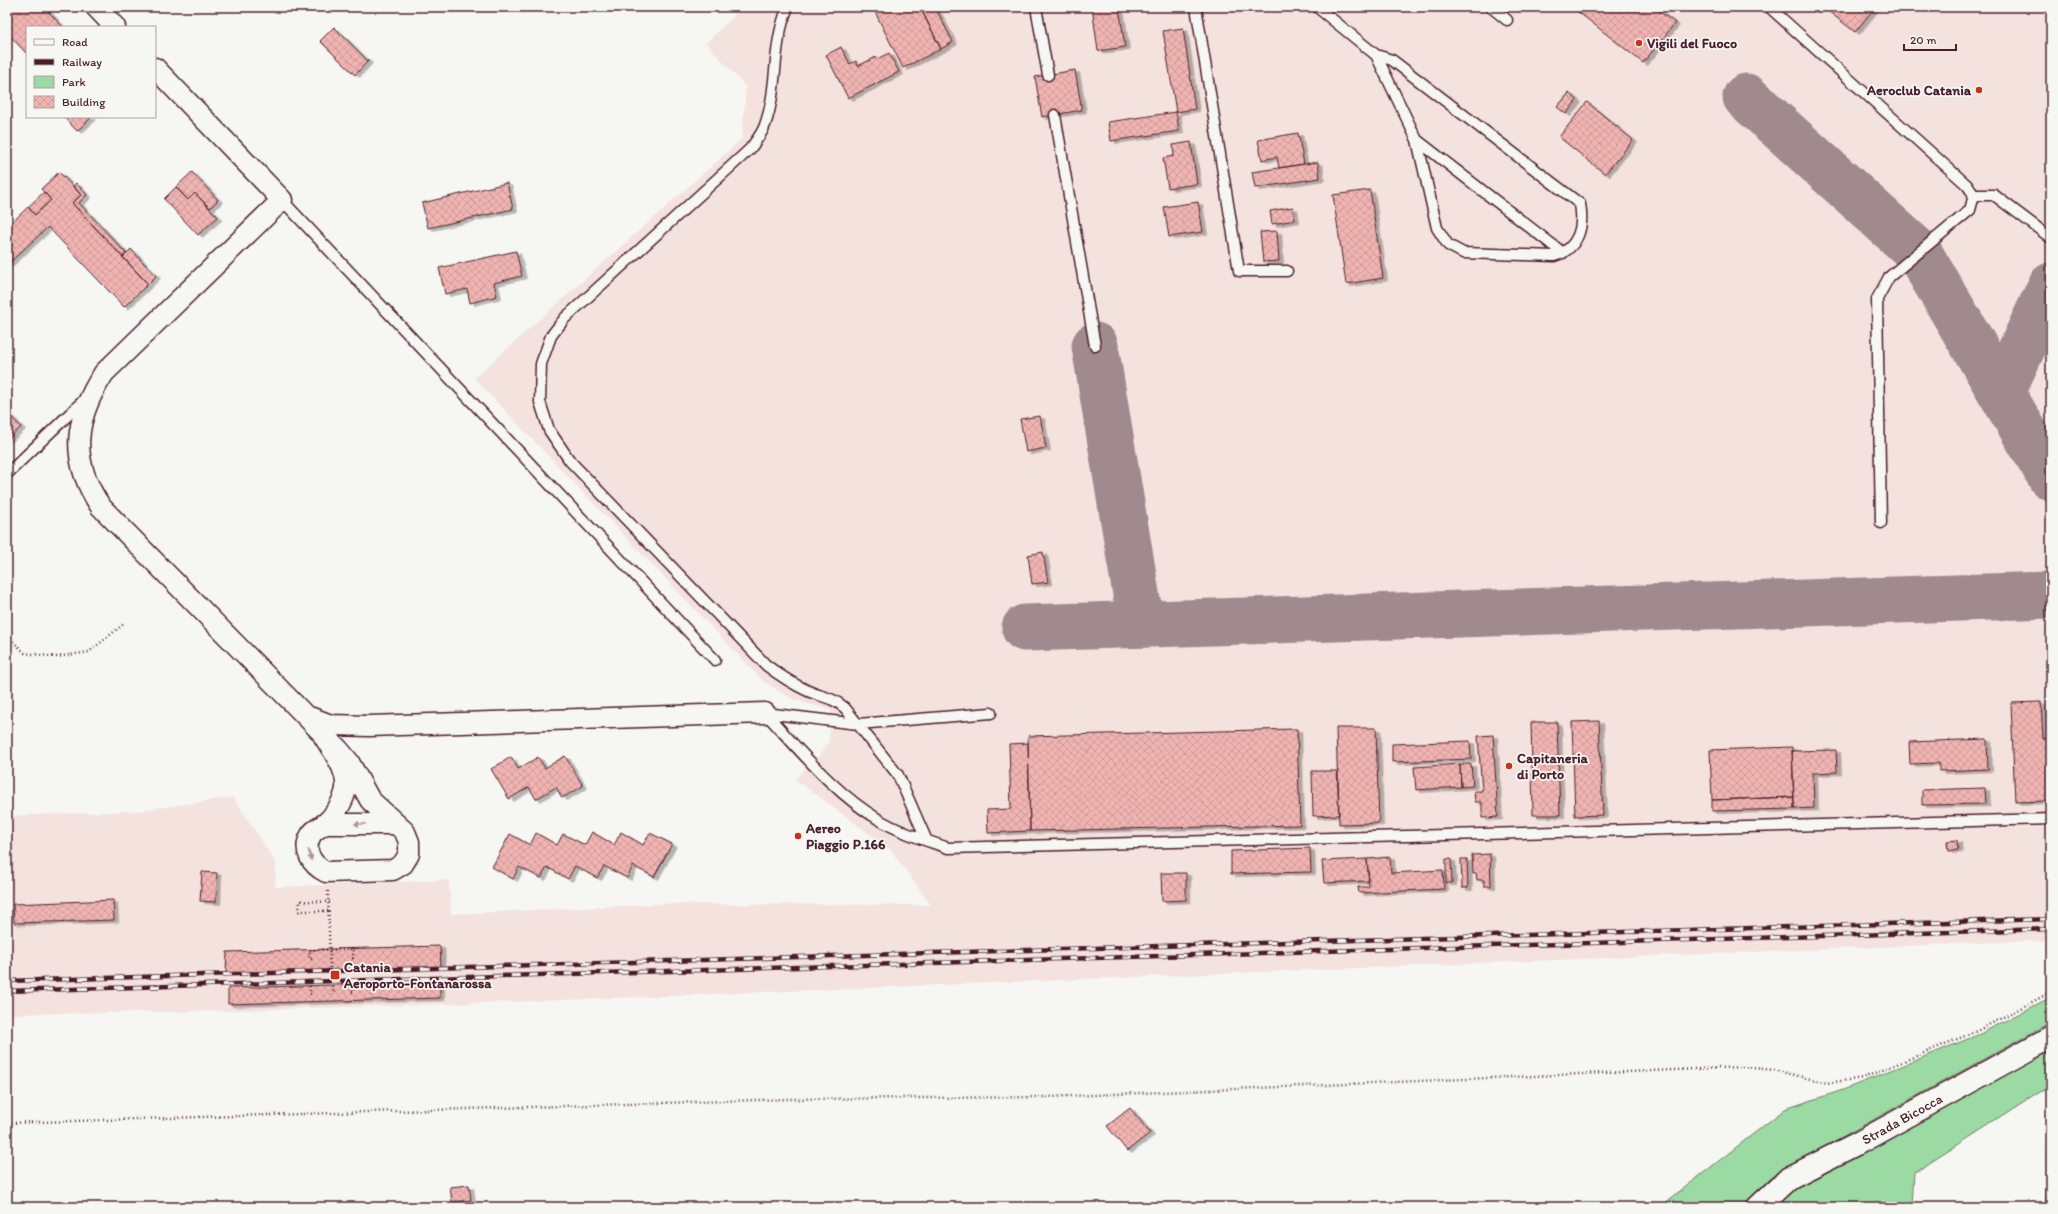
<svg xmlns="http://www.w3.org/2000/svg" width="2058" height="1214" viewBox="0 0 2058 1214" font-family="Itim,sans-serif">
	<defs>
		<pattern id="building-cross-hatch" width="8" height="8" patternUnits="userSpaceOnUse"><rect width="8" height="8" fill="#f0b4b1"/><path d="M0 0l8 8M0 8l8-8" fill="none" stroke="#cf9a98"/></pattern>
		<filter id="shadow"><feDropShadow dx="4.5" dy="2.5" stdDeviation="0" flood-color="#0004"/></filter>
	</defs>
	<rect width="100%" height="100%" fill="#f6f6f2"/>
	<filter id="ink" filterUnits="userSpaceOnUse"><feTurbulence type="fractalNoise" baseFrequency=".025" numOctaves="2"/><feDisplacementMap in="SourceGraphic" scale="8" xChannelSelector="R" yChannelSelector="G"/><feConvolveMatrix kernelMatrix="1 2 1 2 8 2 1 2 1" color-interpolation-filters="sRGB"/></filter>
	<g filter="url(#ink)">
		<path fill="#f4e2de" d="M743 7H2051V940L537 1001 216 1011 7 1014V816L138 811 233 797 276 863 275 887 449 880 451 914 664 904 931 905 890 849 795 779 819 756 829 742 831 710 794 700 763 681 474 378 742 139 746 87 706 43Z"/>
		<path fill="#9bdaa3" stroke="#727c67" d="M2051 997V1022L1800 1160 1770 1178 1742 1207H1660L1785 1109 1843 1090 1980 1034Z
			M2051 1048V1084L1914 1172 1912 1207H1775L1799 1185Z"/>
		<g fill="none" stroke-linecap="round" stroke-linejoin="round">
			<path stroke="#a08a8e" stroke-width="47" d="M1746 97 1919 253 2051 477
				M1095 346 1141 624
				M2005 398V388L2008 378 2051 286
				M1025 628 2051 595"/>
		</g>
		<path fill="url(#building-cross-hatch)" stroke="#4a1f2b" filter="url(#shadow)" d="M7 7H44L63 27H27V54L7 33Z
			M880 7H920L941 49 903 68 874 10Z
			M920 7H935L953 42 941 49Z
			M1092 7H1119L1125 47 1098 51Z
			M1572 7H1654L1675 23 1643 63Z
			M1823 7H1875L1855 32Z
			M334 27 368 61 355 75 320 41Z
			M1183 28 1195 109 1176 112 1163 31Z
			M841 47 850 64 856 61 858 66 876 57 877 59 889 53 899 72 848 98 826 55Z
			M1075 70 1082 110 1042 117 1035 77Z
			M1569 93 1577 100 1566 114 1557 107Z
			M1587 102 1633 140 1605 174 1559 137Z
			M1176 112 1179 131 1111 141 1108 122Z
			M64 117H92L77 131Z
			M1298 133 1304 164 1279 168 1277 157 1262 160 1258 140Z
			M1191 142 1197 184 1168 188 1163 158 1174 156 1173 145Z
			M1318 162 1320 178 1255 188 1252 172Z
			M59 172 81 195 72 203 148 284 124 307 48 227 7 265V227L28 207 35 215 51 200 41 189Z
			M192 172 218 200 210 208 195 193 188 200 176 187Z
			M76 183 87 195 79 203 126 253 123 257 72 203 81 195 73 186Z
			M507 183 513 209 428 228 422 203Z
			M176 187 188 200 195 193 218 217 198 235 164 199Z
			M1370 190 1383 278 1346 284 1333 195Z
			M44 192 51 200 35 215 28 207Z
			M1198 202 1203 232 1169 237 1164 207Z
			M1293 207 1295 220 1272 224 1270 211Z
			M1277 231 1279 261 1263 262 1260 232Z
			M131 249 156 276 148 284 123 257Z
			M516 251 522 276 494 283 497 296 470 303 467 289 445 294 439 268Z
			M7 412 21 427 7 440Z
			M1040 416 1046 448 1026 452 1020 419Z
			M1043 552 1048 582 1032 584 1028 555Z
			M2041 702 2043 739H2051V801L2015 802 2011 703Z
			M1599 721 1603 815 1575 816 1572 722Z
			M1531 722H1557L1560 815H1533Z
			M1336 728H1376L1379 823 1339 824Z
			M1297 729 1300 825 1030 831 1028 736Z
			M1493 735 1498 817 1482 818V802H1475L1474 791H1482L1478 736Z
			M1987 739 1988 769 1939 771V763L1910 764 1909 742Z
			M1470 741 1471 759 1392 762V744Z
			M1028 743 1030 831 988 833 987 810 1011 809 1009 744Z
			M1792 747 1794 797 1712 800 1710 750Z
			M1836 750 1837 772 1813 773 1814 808 1794 809 1792 751Z
			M565 756 583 786 562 798 556 787 536 799 529 787 509 799 491 769 511 757 518 769 538 757 545 768Z
			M1460 764 1461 787 1416 790 1414 767Z
			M1460 764H1471L1473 786 1461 787Z
			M1312 771H1338L1339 815 1313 816Z
			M1985 788 1986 804 1922 805V790Z
			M1794 797V809L1712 811V800Z
			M592 832 614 845 621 832 643 845 650 833 672 844 654 877 633 866 627 878 604 866 597 878 575 866 568 879 547 867 541 878 519 867 513 879 492 867 510 834 530 845 536 833 557 845 563 834 585 845Z
			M1957 840 1958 850 1948 851 1947 841Z
			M1310 848 1311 872 1231 874V851Z
			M1490 854 1491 886H1484V880H1477L1476 873 1473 874 1472 855Z
			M1390 857 1391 873 1443 870 1444 889 1359 893 1358 887H1369L1367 859Z
			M1367 859 1369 881 1324 883 1322 861Z
			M1446 859H1451L1452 883H1446Z
			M1461 859H1467L1468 888H1462Z
			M202 872 217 873 216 902 200 901Z
			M1161 873H1186V900L1162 901Z
			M113 900 114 920 14 923 13 904Z
			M440 946 441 967 226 973 227 952Z
			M440 982V998L228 1004V988Z
			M1130 1108 1150 1133 1127 1151 1107 1126Z
			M2047 1140H2051V1207H2046Z
			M469 1185 471 1200 452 1202 450 1187Z"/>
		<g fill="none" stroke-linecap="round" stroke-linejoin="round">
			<g stroke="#4a1f2b" stroke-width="13">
				<path id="lane" d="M788 7C771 47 779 86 765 125 762 134 755 142 750 149L565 318 551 336 541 364 540 402 549 430 570 461 766 665C779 675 793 684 808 691 823 698 831 696 845 708L898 775 927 841
					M1036 7 1048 75
					M1196 7 1239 271H1287
					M1317 7 1376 55 1392 60 1580 204C1584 226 1579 249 1554 256L1463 253 1448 245 1437 228 1417 140 1376 55
					M1491 7 1507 20
					M1769 7 1967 185 1974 195 1970 210 1889 277 1877 299 1881 523
					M1055 115 1095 346
					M1417 140 1563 253
					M1974 195H1994L2051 238
					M282 200 715 660
					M7 474 85 399
					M765 713C800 750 834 793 878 819 899 832 925 840 948 848L2051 819
					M765 713 858 724 991 713"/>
			</g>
			<g stroke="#4a1f2b" stroke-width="23">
				<path id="street" d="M96 7 115 27
					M155 68 282 200 104 373C74 419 69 460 101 507L339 750 349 762 370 800 405 832 409 842V854L403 864 393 870 326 872C312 865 302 851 311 835 314 829 320 828 325 824 333 817 342 804 345 793 351 773 333 752 323 735
					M307 716 331 725 369 726 765 713
					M324 824H396"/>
			</g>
			<g stroke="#4a1f2b" stroke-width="25">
				<path id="secondary" d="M1758 1207 1789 1178 1860 1142 2051 1037"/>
			</g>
			<path stroke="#4a1f2b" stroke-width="2.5" stroke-dasharray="1 3" stroke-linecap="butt" d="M7 636 25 653 56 657 89 652 125 623
				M328 891 330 970
				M330 902 300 901 299 911H330
				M312 959H310L309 950 353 949V958H351
				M310 986V994L313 993
				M333 986V993H337
				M352 992H354L353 985
				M7 1123 790 1099 1047 1097 1743 1067 1774 1070 1827 1083 1863 1078 1977 1031 2051 992"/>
			<use href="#lane" stroke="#f6f6f2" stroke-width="10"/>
			<use href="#street" stroke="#f6f6f2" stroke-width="20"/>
			<use href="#secondary" stroke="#f6f6f2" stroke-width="22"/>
			<g stroke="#4a1f2b" stroke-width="4.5">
				<path id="rail" d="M7 981 2051 919
					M7 991 2051 929"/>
			</g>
			<use href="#rail" stroke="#f6f6f2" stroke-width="3" stroke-dasharray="9" stroke-linecap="butt"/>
		</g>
		<defs><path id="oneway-solid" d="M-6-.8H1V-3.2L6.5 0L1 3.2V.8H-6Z"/></defs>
		<g fill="#a99598">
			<use href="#oneway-solid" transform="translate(360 824) rotate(-180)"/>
			<use href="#oneway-solid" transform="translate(310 855) rotate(73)"/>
		</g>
	</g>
	<g fill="#c8321e" stroke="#f6f6f2" stroke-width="1.5">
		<circle cx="1639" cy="43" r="4"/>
		<circle cx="1979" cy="90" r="4"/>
		<circle cx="1509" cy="766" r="4"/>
		<circle cx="798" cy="836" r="4"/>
		<rect x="330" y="970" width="10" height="10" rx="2"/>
	</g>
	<g text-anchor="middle" stroke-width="3.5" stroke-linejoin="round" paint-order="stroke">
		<g font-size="14" font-weight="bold" fill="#4a1f2b" stroke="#f6f6f2" text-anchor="start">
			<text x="1647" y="48">Vigili del Fuoco</text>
			<text x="1971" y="95" text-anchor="end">Aeroclub Catania</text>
			<text x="1517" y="763">Capitaneria<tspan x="1517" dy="16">di Porto</tspan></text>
			<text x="806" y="833">Aereo<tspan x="806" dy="16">Piaggio P.166</tspan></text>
			<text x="344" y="972">Catania<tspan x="344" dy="16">Aeroporto-Fontanarossa</tspan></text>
		</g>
		<g font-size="14" fill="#4a1f2b" stroke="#f6f6f2">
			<text transform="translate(1902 1119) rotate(-29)" y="5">Strada Bicocca</text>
		</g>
	</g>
	<rect width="2058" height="1214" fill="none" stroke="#f6f6f2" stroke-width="24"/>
	<rect x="12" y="12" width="2034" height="1190" fill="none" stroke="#4a1f2b" stroke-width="1.5" filter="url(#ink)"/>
	<rect x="26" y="26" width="130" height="92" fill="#f6f6f2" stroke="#b1a0a2"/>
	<rect x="34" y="39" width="20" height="6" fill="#f6f6f2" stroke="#b1a0a2"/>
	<text x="62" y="46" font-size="12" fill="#4a1f2b">Road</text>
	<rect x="34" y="59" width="20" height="6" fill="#4a1f2b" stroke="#b1a0a2"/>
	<text x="62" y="66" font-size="12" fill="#4a1f2b">Railway</text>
	<rect x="34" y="76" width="20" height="12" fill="#9bdaa3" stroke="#b1a0a2"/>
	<text x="62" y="86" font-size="12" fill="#4a1f2b">Park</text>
	<rect x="34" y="96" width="20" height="12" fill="url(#building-cross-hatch)" stroke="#b1a0a2"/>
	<text x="62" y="106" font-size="12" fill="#4a1f2b">Building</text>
	<path d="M1904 44v6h52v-6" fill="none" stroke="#4a1f2b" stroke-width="2"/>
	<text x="1910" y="44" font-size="12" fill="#4a1f2b" stroke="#f6f6f2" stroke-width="3" paint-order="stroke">20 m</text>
</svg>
